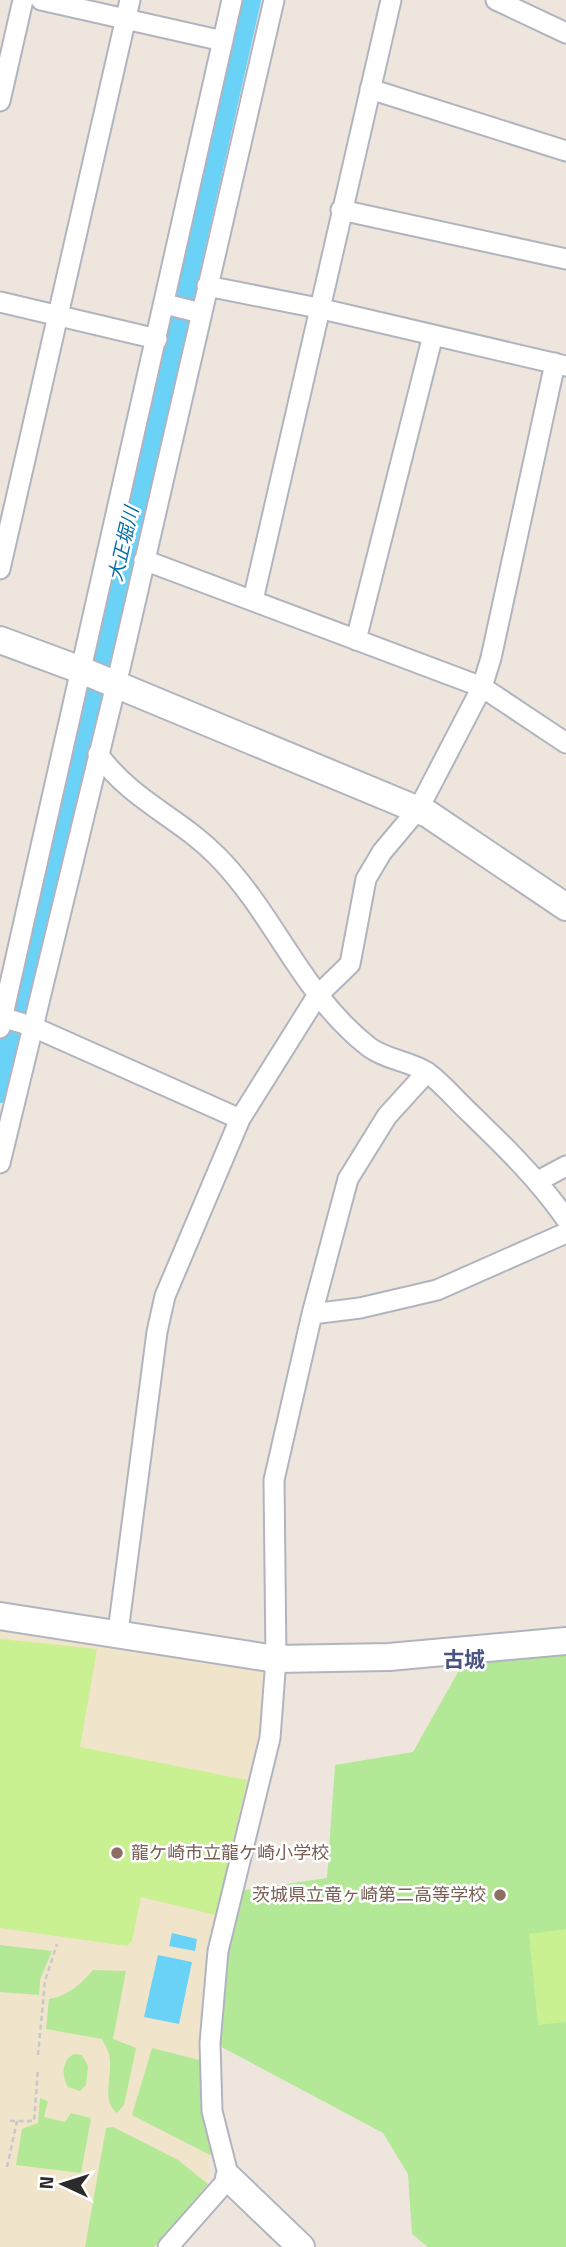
<svg xmlns="http://www.w3.org/2000/svg" width="566" height="2247" viewBox="0 0 566 2247" font-family="'Titillium Web','Noto Sans JP',sans-serif">
	<rect width="100%" height="100%" fill="#eee6dd"/>
	<path fill="#f0e4cb" d="M0 1623 268 1668 262 1738 202 1986 207 2134 217 2148 210 2155 208 2184 154 2247H0Z"/>
	<path fill="#b3e896" d="M566 1651V2247H428L412 2234 408 2174 383 2133 214 2043 223 1944 239 1891 327 1878 335 1765 413 1752 462 1665Z
		M0 1945 52 1951 40 1980 39 1995 0 1992Z
		M93 1970 126 1971 113 2039 136 2048 124 2105 117 2113C100 2100 114 2073 109 2054 108 2049 104 2044 102 2039L46 2029 49 1999C68 1996 81 1984 93 1970Z
		M152 2048 203 2061 207 2134 217 2148 210 2155 132 2115Z
		M74 2054 82 2055 88 2066 86 2085 80 2091 68 2087C61 2076 62 2060 74 2054Z
		M40 2098 48 2101 44 2117 65 2122 71 2113 91 2118 81 2173 16 2165 22 2129 38 2123Z
		M113 2127 178 2160 208 2184 154 2247H85L106 2128Z"/>
	<path fill="#c9f091" d="M0 1639 97 1649 80 1747 247 1780 216 1915 141 1897 132 1941 127 1946 0 1928Z
		M566 1929V2022L538 2025 529 1934Z"/>
	<path fill="#6ad2f6" d="M172 1933 197 1939 195 1951 169 1946Z
		M158 1955 192 1962 179 2024 144 2017Z"/>
	<g fill="none" stroke-linecap="round" stroke-linejoin="round">
		<path stroke="#6ad2f6" stroke-width="30" d="M0 1088 246 0"/>
		<g stroke="#b1b4c0" stroke-width="23">
			<path id="street" d="M41 0 223 41
				M496 0 566 33
				M370 89 566 151
				M0 101 23 0
				M341 210 566 259
				M207 286 318 308 566 366
				M0 302 157 339
				M165 304 201 313
				M144 560 482 687 566 743
				M0 569 130 0
				M253 600 391 0
				M356 640 433 335
				M98 754C134 803 178 816 218 857 275 915 302 995 369 1047 386 1060 411 1061 428 1073 443 1084 456 1100 470 1113 505 1147 538 1179 566 1219
				M2 1017 31 1026 240 1119
				M0 1028 232 0
				M0 1163 121 664 274 0
				M538 1181 566 1166
				M312 1314 360 1308 437 1290 566 1233
				M118 1632 157 1332 165 1296 240 1119 317 996 350 964 366 879 382 852 419 808 482 687 491 658 555 363
				M168 2247 229 2178 212 2111 210 2043 218 1951 270 1738 276 1659 274 1480 312 1314 348 1179 387 1116 427 1072"/>
		</g>
		<g stroke="#b1b4c0" stroke-width="30">
			<path id="secondary" d="M0 640 81 670 428 814 566 907
				M0 1616 276 1659 389 1657 566 1641
				M229 2178 301 2247"/>
		</g>
		<path stroke="#c8c8c8" stroke-width="2.5" stroke-dasharray="5 3.5" stroke-linecap="butt" d="M38 2055 45 1981 57 1944
			M10 2121H34L38 2069
			M7 2167 17 2121"/>
		<use href="#street" stroke="#fff" stroke-width="19"/>
		<use href="#secondary" stroke="#fff" stroke-width="26"/>
	</g>
	<g fill="#8d6e63" stroke="#fff" stroke-width="2.5">
		<circle cx="117" cy="1853" r="7"/>
		<circle cx="500" cy="1895" r="7"/>
	</g>
	<g text-anchor="middle" stroke-width="5" stroke-linejoin="round" paint-order="stroke">
		<g font-size="18" fill="#785e54" stroke="#fff" text-anchor="start">
			<text x="131" y="1859">龍ケ崎市立龍ケ崎小学校</text>
			<text x="486" y="1901" text-anchor="end">茨城県立竜ヶ崎第二高等学校</text>
		</g>
		<g font-size="19" font-style="italic" fill="#0570a6" stroke="#fff">
			<text transform="translate(123 544) rotate(-77)" y="7">大正堀川</text>
		</g>
		<g font-size="21" font-weight="bold" fill="#48537f" stroke="#fff">
			<text x="464" y="1667">古城</text>
		</g>
	</g>
	<g transform="translate(63 2184) rotate(274)" stroke="#ffffff" stroke-width="5" paint-order="stroke">
	<path d="M0-5L12 26L0 18L-12 26Z" fill="#2b2b2b"/>
	<text y="-10" font-size="19" font-weight="bold" text-anchor="middle" fill="#2b2b2b">N</text>
	</g>
</svg>
